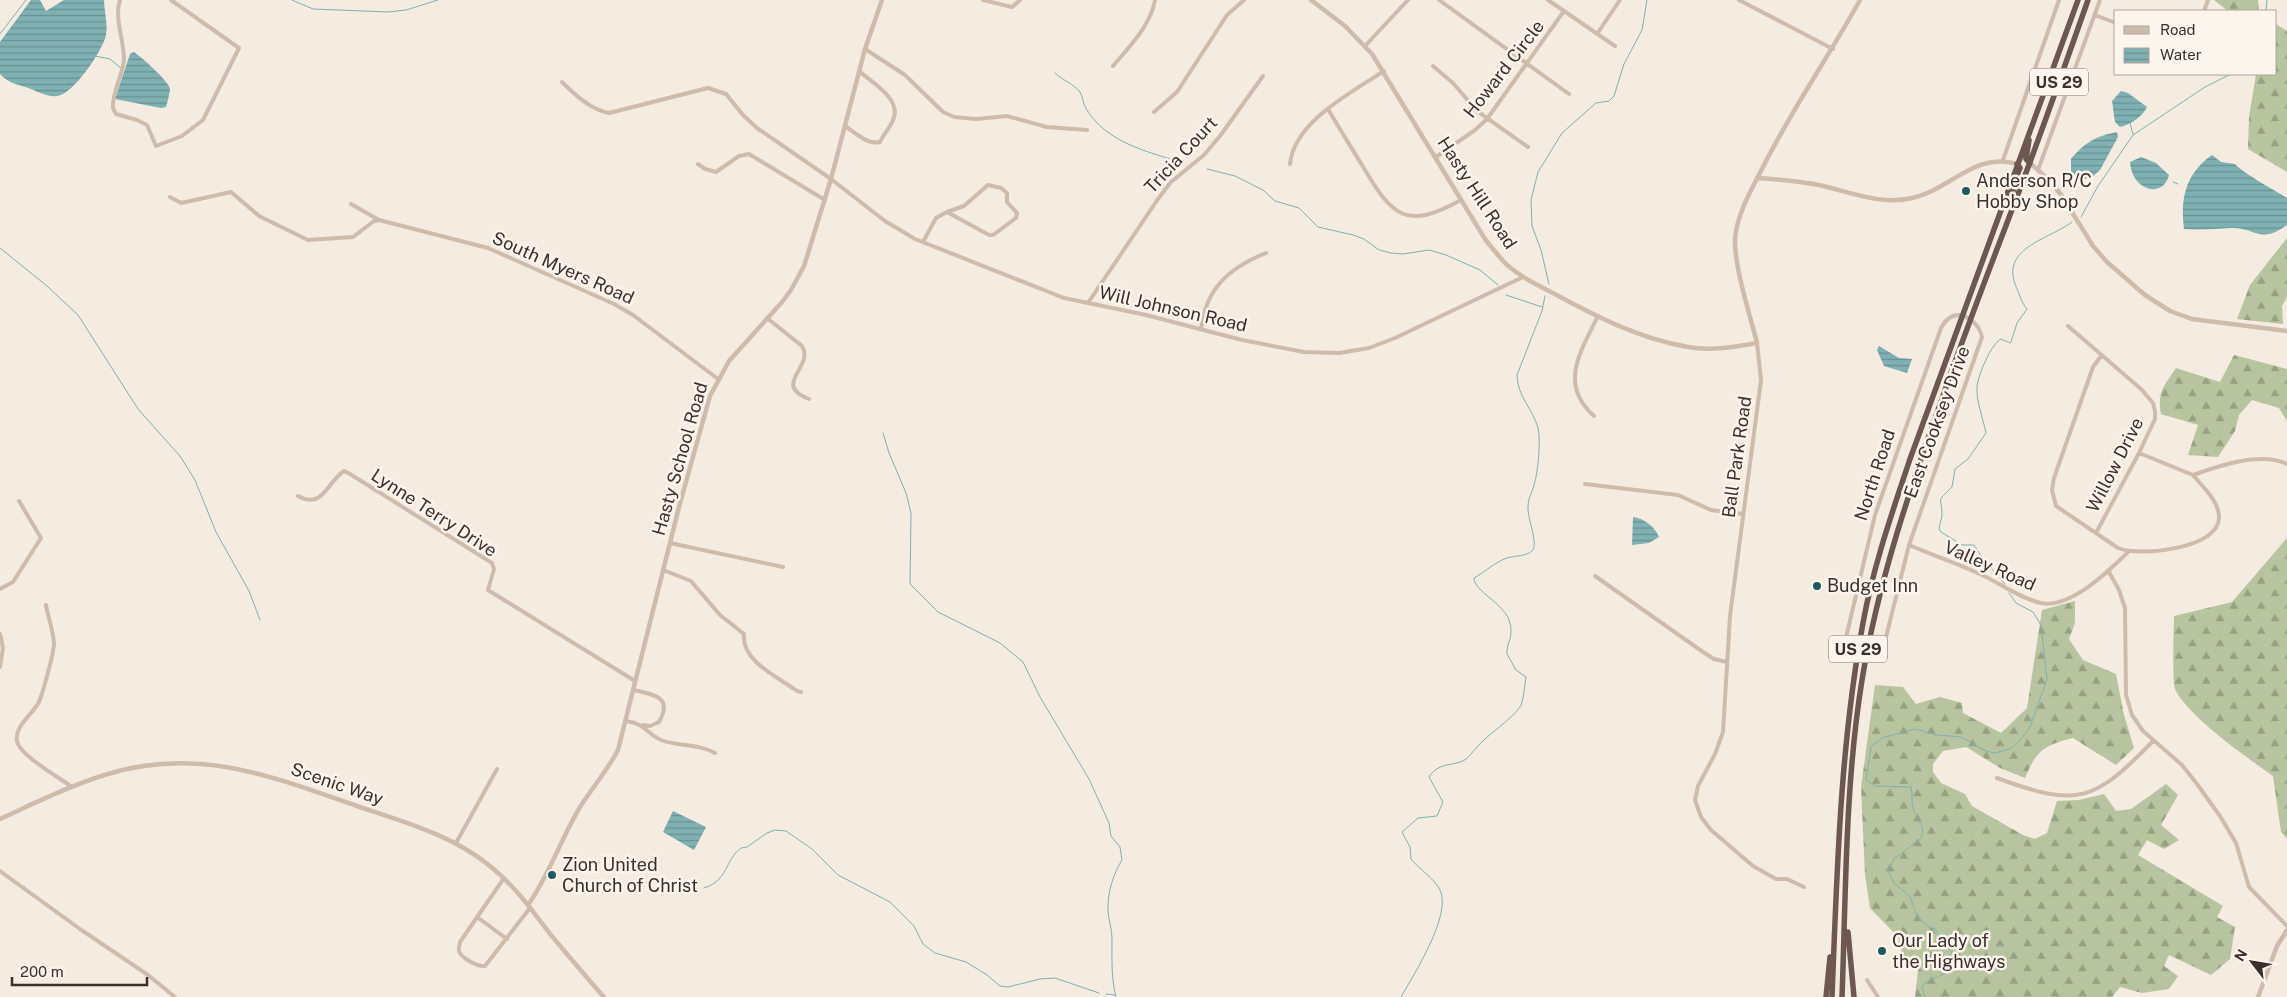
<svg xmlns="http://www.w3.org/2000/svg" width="2287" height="997" viewBox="0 0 2287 997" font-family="'Public Sans',sans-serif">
	<defs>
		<pattern id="forest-firs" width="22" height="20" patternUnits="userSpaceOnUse" patternTransform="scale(1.25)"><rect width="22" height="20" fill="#b8c4a0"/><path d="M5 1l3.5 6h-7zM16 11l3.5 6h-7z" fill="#97a083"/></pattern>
		<pattern id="water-rules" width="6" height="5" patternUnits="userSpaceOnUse" patternTransform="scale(1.25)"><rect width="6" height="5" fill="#7fb0b2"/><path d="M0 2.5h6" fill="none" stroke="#699091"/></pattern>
	</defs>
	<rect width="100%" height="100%" fill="#f4ebe1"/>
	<path fill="url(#forest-firs)" d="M2214 0H2258L2259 11H2228Z
		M2276 24 2287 31V172L2248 149 2249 117 2256 74H2276Z
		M2287 238V297L2282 306 2283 324 2237 319 2250 285Z
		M2234 355 2287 369V421L2279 408 2252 400 2239 415 2235 431 2218 457 2188 455 2198 425 2161 414C2157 392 2164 386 2176 368L2220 382Z
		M2287 538V839L2281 832 2273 776C2249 759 2187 716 2175 689 2172 681 2174 628 2174 616L2232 602Z
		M2075 601V623L2069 639 2083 660 2116 674 2124 715 2134 748 2116 765 2073 738C2044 745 2036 751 2025 778L2000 768 1966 747 1943 751 1933 764V772L1941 783 1965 794 1972 806 2023 835 2035 839 2047 833 2057 801 2079 800 2104 794 2116 811 2131 809 2166 784 2178 795 2161 825 2179 840 2164 849 2147 840 2138 855 2223 906 2217 917 2235 927 2230 959 2211 975 2169 955 2164 966 2178 976 2169 989 2142 993 2120 987 2112 997H1915L1919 961 1902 955 1898 937 1870 908 1865 875 1861 787 1875 685 1903 687 1916 704 1940 697 1962 703 1963 713 2001 733 2027 708 2042 610Z"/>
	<path fill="url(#water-rules)" d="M31 0H40L46 11 64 0H104C104 11 108 23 106 35 103 50 73 95 57 96 48 97 38 92 31 89 20 85 7 83 0 74V42Z
		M134 52C140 56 169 81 170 89 170 92 167 104 166 107L161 108 115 99 130 54Z
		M2121 91 2128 93 2147 107C2143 116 2130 125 2120 127L2115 122 2112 101Z
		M2117 132 2118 137 2100 170 2092 177 2084 179 2071 173V159C2084 143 2096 136 2117 132Z
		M2212 155 2221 162 2235 164C2244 174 2273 189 2287 198V225C2259 245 2256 227 2231 228 2215 229 2200 230 2184 229 2180 198 2186 173 2212 155Z
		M2141 157 2156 163 2169 175C2163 199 2132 191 2130 162Z
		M1879 346 1899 358 1912 359 1907 373 1884 366 1877 350Z
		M1633 517C1644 518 1655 527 1659 537L1649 543 1632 545Z
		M673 811 706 827 694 850 663 832Z"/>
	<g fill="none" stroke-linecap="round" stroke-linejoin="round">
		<path stroke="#7fb0b2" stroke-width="1" d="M292 0 313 9 388 12 406 10 438 0
			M2266 11 2267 0
			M0 34 26 0
			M95 56 110 59 122 69
			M1055 73C1062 80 1074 84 1080 92 1083 97 1083 105 1087 110 1106 141 1144 151 1177 161
			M2130 123 2133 134
			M1207 169 1235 176 1263 190 1275 201 1299 208 1318 227 1353 235 1364 239 1379 250 1391 253 1403 254 1429 250 1446 255 1480 270 1498 285
			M2173 182 2178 184
			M2081 217 2098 186 2133 135 2205 87 2231 74
			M0 248 47 286 78 315 138 409 180 456 195 480 216 532 249 591 260 620
			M1549 284 1541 250 1532 226 1531 200 1538 172 1562 133 1596 103 1609 101 1614 96 1624 64 1642 30 1647 0
			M1506 295 1542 307
			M883 433 889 453 906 493 911 513 910 584 938 612 1000 643 1023 662 1040 697 1089 779 1109 823 1111 836 1120 847 1122 860C1113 874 1107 894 1108 912 1109 921 1112 930 1112 939 1112 958 1111 978 1116 997
			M2005 584 1984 560 1974 545H1962L1941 532 1939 529C1940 524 1941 520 1942 516 1942 495 1935 504 1952 487L1955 469 1968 459 1986 433C1983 418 1976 401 1977 387 1978 375 1991 344 2001 339L2010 343 2011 342 2017 323 2027 309C2021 302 2019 293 2015 284 2002 247 2050 239 2072 222
			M704 888C729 880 724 861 741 848L747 847 767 833 775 830 786 831 812 849 838 875 890 902 914 926 923 944 935 953 966 962 987 975 1000 986 1008 987 1040 979 1055 978 1099 993
			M1106 994 1115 995
			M1401 997C1414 974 1452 915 1440 890 1433 877 1420 870 1411 859L1410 847 1402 832 1418 818 1437 816 1443 802 1429 777C1438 763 1450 766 1463 761 1469 758 1473 751 1477 747 1488 734 1510 721 1520 707 1523 704 1525 683 1526 677L1516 670 1507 654C1506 642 1515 637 1509 620 1503 603 1474 591 1474 578 1485 572 1495 562 1507 558 1514 556 1527 556 1532 551 1539 544 1527 518 1528 507 1528 498 1532 493 1534 485 1538 473 1541 440 1538 428 1533 409 1517 396 1517 375L1542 311 1545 296
			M1925 997 1922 987 1925 983 1956 968 1959 964 1958 960 1944 943 1935 929 1929 927 1918 918 1910 897 1894 883 1888 871 1894 859 1920 839C1928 827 1916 820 1913 808 1911 801 1913 794 1911 787L1875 786 1866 780 1871 747 1882 738 1915 729 1937 735 1961 737 1986 751 1995 753 2010 749 2020 740 2030 727 2047 679 2041 625 2033 612 2016 603 2009 593"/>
		<path stroke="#cdbbac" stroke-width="4" d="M120 0C114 18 124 40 124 59 123 76 112 91 113 108L116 114 137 120 147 125 156 146 182 136 203 120 239 48 171 0
			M983 0 1012 7 1020 0
			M1439 0 1569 94
			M1548 0 1615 46
			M1739 0 1833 49
			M2204 11 2208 0
			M2095 15 2116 23
			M1597 34 1620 0
			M1365 46 1408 0
			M865 49 905 75 943 112 954 117 976 119 1007 116 1047 127 1087 130
			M1113 66C1129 47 1151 25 1155 0
			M1433 66 1453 83 1477 111 1528 147
			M562 82C574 94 591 110 609 113L708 88 726 94 743 115 757 128 831 179 885 221 915 239 1064 298 1146 315 1242 340 1304 352 1339 353 1369 348 1395 338 1523 277
			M1328 109C1339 128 1351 147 1362 165 1392 216 1405 231 1461 200
			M1154 112 1177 92 1227 15 1244 0
			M845 126C855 133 868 145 880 142 884 133 892 126 894 117 900 98 871 82 859 71
			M1436 157 1475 130 1487 119 1564 11
			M2003 160 2059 0
			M698 164 705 169 716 172 739 156 749 154 825 200
			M1290 164C1294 122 1352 92 1384 71
			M2038 170 2100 0
			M170 197 181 203 186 202 231 192 259 216 308 240 353 237 374 221 379 220
			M351 204 379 220 488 248 614 304 633 315 718 379
			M923 242 936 218 947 212 964 206 988 185 1001 188 1007 193V202L1017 213 1016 218 993 235H989L947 212
			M1088 303 1158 199 1171 182 1204 155 1220 136 1263 76
			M767 318 802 346C815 367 771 384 809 399
			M2068 326 2141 389 2153 403 2155 411V419L2139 453 2096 533
			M1201 329C1206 288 1229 268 1266 253
			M1757 343 1761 380 1730 616 1723 732 1715 754 1698 786 1695 800 1701 817 1711 830 1753 866 1776 879H1787L1804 887
			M2101 356 2093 367 2054 478 2052 490 2056 506 2118 548C2139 557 2220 549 2219 517 2219 501 2202 486 2193 475
			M1594 416C1558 384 1581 351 1598 316
			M2139 453 2193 475
			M2193 475C2218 466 2261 451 2287 464
			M1585 484 1678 495 1711 510 1743 514
			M298 496C323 510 327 482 344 471L350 474 492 563 494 569 488 590 635 681
			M670 543 783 567
			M1909 545C1932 555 1957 563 1980 574 2000 583 2019 598 2041 603 2070 609 2109 571 2128 552
			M663 570 691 581 720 615 744 634C741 661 778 677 797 691L801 692
			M2109 572 2119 590 2125 608 2126 695 2132 715 2143 731 2182 765 2197 784 2220 816 2236 843 2249 887 2287 926
			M1595 576 1703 652 1714 659 1727 662
			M0 589 13 582 41 538 19 501
			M46 605C48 617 53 630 54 643 54 653 43 692 39 702 33 714 14 726 17 741 19 755 60 778 72 787
			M0 634 3 648 0 667
			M1858 650 1844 646 1875 515 1941 328C1943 325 1945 321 1948 319 1962 308 1980 324 1982 337L1909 545 1885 641C1880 651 1879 656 1867 655
			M634 690C655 695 673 697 659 722L650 726 643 725
			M627 721C647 725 646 733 661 740 679 747 697 743 715 753
			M1997 778C2078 808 2094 802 2153 741
			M456 843 497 769
			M0 871 80 929 148 975 175 997
			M504 878 460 942C460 945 458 949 459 951 461 958 478 967 485 966L530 908
			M477 917 507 939
			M1867 980 1878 997"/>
		<path stroke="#cdbbac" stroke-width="4.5" d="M1311 0 1345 26 1372 54 1485 239C1492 248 1499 257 1507 265 1521 277 1537 285 1553 293 1595 316 1640 339 1688 347 1710 351 1735 347 1757 343 1750 315 1734 266 1735 239 1737 215 1750 192 1761 171 1790 112 1828 58 1860 0
			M2030 163 2051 182 2062 196 2093 246 2107 262 2145 295 2170 311 2192 319 2287 331
			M1757 178C1776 179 1795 181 1814 184 1845 190 1880 206 1912 198 1950 190 1975 151 2017 164
			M0 819C35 803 71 785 108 774 199 746 273 777 357 806 404 822 452 835 490 866 514 885 532 910 550 934 568 955 586 977 604 997
			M528 905C549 875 561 839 580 807 592 788 607 771 618 750L679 507 710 396 729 361 782 302 791 290 804 266 831 179 865 49 882 0
			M2258 997 2277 946 2287 930"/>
		<path stroke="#6c584f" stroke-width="5.5" d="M2029 140 2026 159 2030 163
			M2012 201 2014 183 2020 168 2017 164
			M1848 932 1854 997
			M1826 997 1830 957
			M1832 997C1837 872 1840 747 1863 623 1873 567 1892 513 1910 459L2078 0
			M1842 997C1846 892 1845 785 1862 680 1878 582 1910 489 1943 396 1970 317 2001 240 2030 162 2050 108 2069 54 2088 0"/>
	</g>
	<g fill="#1f5a5e" stroke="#fbf5ee" stroke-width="2">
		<circle cx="1966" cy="191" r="5"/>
		<circle cx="1817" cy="586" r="5"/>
		<circle cx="552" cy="875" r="5"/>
		<circle cx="1882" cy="951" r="5"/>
	</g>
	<g text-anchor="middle" stroke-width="5" stroke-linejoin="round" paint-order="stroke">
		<g fill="#fbf5ee" stroke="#756b66" stroke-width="1">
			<rect x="2030" y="68.5" width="58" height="27" rx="4"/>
			<rect x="1829" y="635.5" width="58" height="27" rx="4"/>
		</g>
		<g font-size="16" font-weight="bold" fill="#3b302b">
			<text x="2059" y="88">US 29</text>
			<text x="1858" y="655">US 29</text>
		</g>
		<g font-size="18" fill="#3b302b" stroke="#fbf5ee">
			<text transform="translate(1504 69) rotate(-52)" y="6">Howard Circle</text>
			<text transform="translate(1181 155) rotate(-47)" y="6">Tricia Court</text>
			<text transform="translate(1477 193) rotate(57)" y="6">Hasty Hill Road</text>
			<text transform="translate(563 268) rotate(24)" y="6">South Myers Road</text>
			<text transform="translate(1173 309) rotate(13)" y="6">Will Johnson Road</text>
			<text transform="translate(1937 422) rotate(-70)" y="6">East Cooksey Drive</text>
			<text transform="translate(1737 457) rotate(-82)" y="6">Ball Park Road</text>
			<text transform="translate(680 459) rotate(-74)" y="6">Hasty School Road</text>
			<text transform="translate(2115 465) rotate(-63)" y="6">Willow Drive</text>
			<text transform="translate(1875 475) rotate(-72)" y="6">North Road</text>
			<text transform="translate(434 513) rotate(33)" y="6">Lynne Terry Drive</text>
			<text transform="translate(1990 566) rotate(24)" y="6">Valley Road</text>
			<text transform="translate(337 784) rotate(19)" y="6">Scenic Way</text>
		</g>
		<g font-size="18" fill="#3b302b" stroke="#fbf5ee" text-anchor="start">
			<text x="1976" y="187">Anderson R/C<tspan x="1976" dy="21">Hobby Shop</tspan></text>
			<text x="1827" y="592">Budget Inn</text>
			<text x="562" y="871">Zion United<tspan x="562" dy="21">Church of Christ</tspan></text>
			<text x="1892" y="947">Our Lady of<tspan x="1892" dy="21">the Highways</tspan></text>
		</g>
	</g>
	<rect x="2114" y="10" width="162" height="65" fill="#fbf5ee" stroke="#aea6a0"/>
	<rect x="2124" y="26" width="25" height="8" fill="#cdbbac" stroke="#aea6a0"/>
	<text x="2160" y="35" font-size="15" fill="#3b302b">Road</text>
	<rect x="2124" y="48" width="25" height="15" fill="url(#water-rules)" stroke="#aea6a0"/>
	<text x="2160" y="60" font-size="15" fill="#3b302b">Water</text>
	<g transform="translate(2252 962) rotate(301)" stroke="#fbf5ee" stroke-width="4" paint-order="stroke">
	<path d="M0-4L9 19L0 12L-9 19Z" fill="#3b302b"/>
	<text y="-8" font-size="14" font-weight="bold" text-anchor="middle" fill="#3b302b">N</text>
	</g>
	<path d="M12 977v8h135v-8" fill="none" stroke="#3b302b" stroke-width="2.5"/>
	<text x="20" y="977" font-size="15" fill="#3b302b" stroke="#fbf5ee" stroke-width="4" paint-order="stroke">200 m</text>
</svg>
